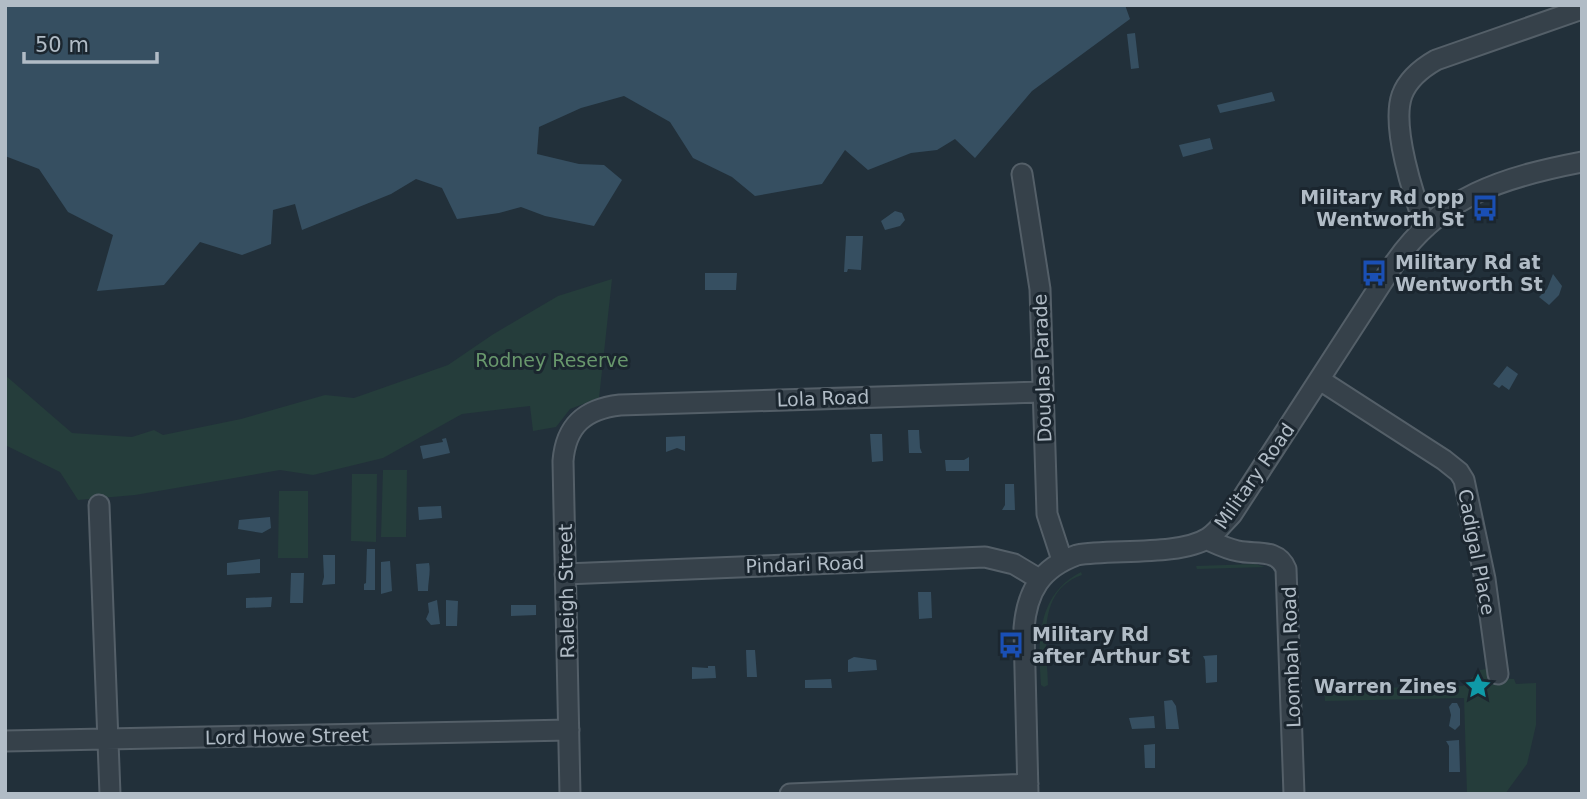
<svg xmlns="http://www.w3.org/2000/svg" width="1587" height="799" viewBox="0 0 1587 799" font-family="'DejaVu Sans',sans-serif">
	<rect width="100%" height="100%" fill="#22303a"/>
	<path fill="#253d3b" d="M612 279 599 398 570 409 556 427 533 431 530 406 462 414 383 458 313 475 280 470 135 495 78 500 60 472 5 445V375L72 433 132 437 154 430 163 435 241 419 325 395 354 398 448 365 492 335 558 296Z
		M383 470H407L406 537H381Z
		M352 474H377L376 542 351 541Z
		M279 491H308V558H278Z
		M1255 564 1265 567 1197 569 1196 566Z
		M1081 572 1082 575C1035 591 1047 646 1048 685L1044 687 1041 685C1038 642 1036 595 1081 572Z
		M1487 669 1489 678 1514 679 1516 684 1536 683V725L1527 764 1505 794H1467L1464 698 1325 701 1324 689 1463 686 1480 670Z"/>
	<path fill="#364f61" d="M5 5H1125L1130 19 1032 91 975 158 955 139 937 150 911 153 868 170 845 150 822 184 755 196 732 177 693 158 670 122 624 96 581 108 539 127 537 154 579 164 604 165 622 180 594 226 545 216 521 207 499 213 457 219 442 188 416 179 391 194 302 230 295 204 273 210 271 244 242 255 200 242 164 285 97 291 113 235 68 212 39 169 5 156Z
		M1135 33 1139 68 1131 69 1127 34Z
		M1272 92 1275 101 1220 113 1217 105Z
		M1210 138 1213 149 1183 157 1179 145Z
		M895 211 902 213 905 220 900 226 885 230 881 221Z
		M846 236H863L861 270 848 269 847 272H844Z
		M705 273H737L736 290H705Z
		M1553 274 1562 286 1559 295 1549 305 1539 297 1547 289Z
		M1507 366 1518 374 1509 390 1502 385 1499 388 1493 384Z
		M908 430H919L920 448 922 453H909Z
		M870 434H882L883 461 872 462Z
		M685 436V451L677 448 666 452V437Z
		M446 438 450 453 423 459 420 446 443 442 442 439Z
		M969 457V471H946L945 460H964Z
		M1005 484H1014L1015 510H1002L1005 505Z
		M441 506 442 518 419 520 418 507Z
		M270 517 271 528 262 533 238 529 239 520Z
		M367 549H375V590H364V584L366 583Z
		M323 555H335V584L322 585 324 577Z
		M260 559V573L227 575V563Z
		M390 561 392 591 381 594V562Z
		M429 563C431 571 428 582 428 591H418L416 564Z
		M291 573H304L303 603H290Z
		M918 592H931L932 618 919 619Z
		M272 597 271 607 246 608V598Z
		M437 600 440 624 431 625 426 619 429 612 428 603Z
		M446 600 458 601 457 626H446Z
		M511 605H536V615L511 616Z
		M746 650H755L757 677H747Z
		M1217 655V682L1206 683 1205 660 1203 656Z
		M854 657 876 660 877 670 848 672V660Z
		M708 666H715L716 678 692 679V667L708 668Z
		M831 679 832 688H805V680Z
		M1172 700 1176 706 1179 729H1166L1164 701Z
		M1452 703H1457L1460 709V725L1455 730 1449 726 1451 715 1449 707Z
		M1154 716 1155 728 1132 729 1129 718Z
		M1459 740 1460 772H1449V746L1446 741Z
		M1155 744V768H1145L1144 745Z"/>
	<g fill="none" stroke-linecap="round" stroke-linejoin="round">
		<g stroke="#545f68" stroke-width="23">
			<path id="minor" d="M1022 174 1040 289 1047 514 1062 560
				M1426 227C1413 196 1391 126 1402 95 1408 79 1422 68 1436 60L1582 9
				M1320 380 1444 460 1459 472 1464 480 1485 579 1498 674
				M99 505 110 794
				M1206 539C1217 544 1227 549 1238 551 1256 555 1278 548 1286 569L1294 794
				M565 574 985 557 1014 564 1039 579
				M5 741 569 730
				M570 794 563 461C566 425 585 409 620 405L1042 392
				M790 794 1028 784
				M1028 794 1024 628C1027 591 1041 568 1077 555 1112 549 1180 556 1208 538 1218 531 1224 522 1232 514L1394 264C1440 196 1504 177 1582 162"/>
		</g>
		<use href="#minor" stroke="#36414a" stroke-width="19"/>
	</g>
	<defs>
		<g id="bus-bare" transform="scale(2.1)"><path d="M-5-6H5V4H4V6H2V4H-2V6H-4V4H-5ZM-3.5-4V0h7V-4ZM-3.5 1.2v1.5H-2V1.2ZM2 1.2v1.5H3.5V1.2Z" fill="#1a4fb4" stroke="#1b262f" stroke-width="2.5" paint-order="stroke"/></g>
		<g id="sight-bare" transform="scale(2.1)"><path d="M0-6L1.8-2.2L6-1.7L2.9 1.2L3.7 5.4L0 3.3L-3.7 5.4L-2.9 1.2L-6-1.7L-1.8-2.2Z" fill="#0f9aa8" stroke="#1b262f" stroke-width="2.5" paint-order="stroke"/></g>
	</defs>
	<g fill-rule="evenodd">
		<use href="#bus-bare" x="1485" y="208"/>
		<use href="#bus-bare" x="1374" y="273"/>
		<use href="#bus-bare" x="1011" y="645"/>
		<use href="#sight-bare" x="1478" y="686"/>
	</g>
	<g text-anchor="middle" stroke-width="6" stroke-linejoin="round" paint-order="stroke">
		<g font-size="19" font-weight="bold" fill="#b1bcc6" stroke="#1b262f" text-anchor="end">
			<text x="1464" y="204">Military Rd opp<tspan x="1464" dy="22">Wentworth St</tspan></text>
			<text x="1395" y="269" text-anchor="start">Military Rd at<tspan x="1395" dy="22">Wentworth St</tspan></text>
			<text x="1032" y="641" text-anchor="start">Military Rd<tspan x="1032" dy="22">after Arthur St</tspan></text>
			<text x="1457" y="693">Warren Zines</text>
		</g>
		<g font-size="19" fill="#68976c" stroke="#1b262f">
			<text x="552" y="367">Rodney Reserve</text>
		</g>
		<g font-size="19" fill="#b1bcc6" stroke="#1b262f">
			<text transform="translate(1042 368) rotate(-92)" y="7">Douglas Parade</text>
			<text transform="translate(823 398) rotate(-2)" y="7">Lola Road</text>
			<text transform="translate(1254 476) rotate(-55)" y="7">Military Road</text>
			<text transform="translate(1477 552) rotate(79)" y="7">Cadigal Place</text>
			<text transform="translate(805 564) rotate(-2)" y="7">Pindari Road</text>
			<text transform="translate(566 591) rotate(-91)" y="7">Raleigh Street</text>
			<text transform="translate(1291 657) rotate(-92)" y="7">Loombah Road</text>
			<text transform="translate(287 736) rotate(-1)" y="7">Lord Howe Street</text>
		</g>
	</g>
	<rect width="1587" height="799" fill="none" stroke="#b1bcc6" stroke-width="14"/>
	<path d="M24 52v10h133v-10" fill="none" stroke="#b1bcc6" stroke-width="3.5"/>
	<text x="35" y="52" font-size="21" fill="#b1bcc6" stroke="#1b262f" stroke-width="5" paint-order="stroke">50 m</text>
</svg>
